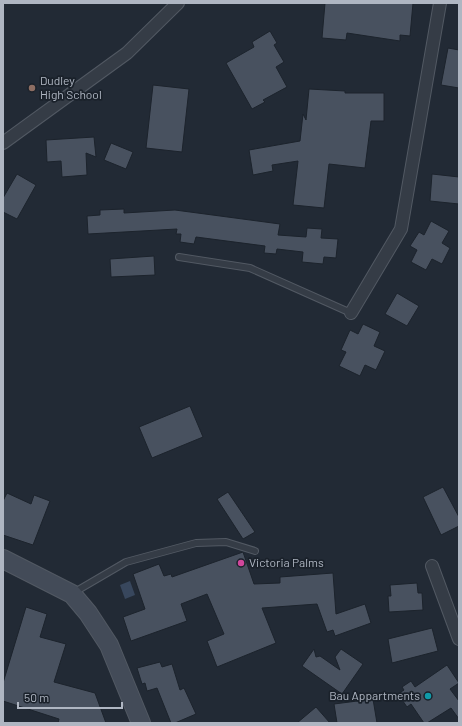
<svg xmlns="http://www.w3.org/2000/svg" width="462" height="726" viewBox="0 0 462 726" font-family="Barlow,sans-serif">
	<rect width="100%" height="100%" fill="#222a35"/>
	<path fill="#38475d" d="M130 581 135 595 125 599 120 585Z"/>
	<path fill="#48515f" stroke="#1c232c" d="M325 3H413L410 36 400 35V41L347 33 346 40 322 38Z
		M270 31 277 43 274 45 284 62 276 67 287 87 263 100 265 102 252 109 226 63 254 47 252 42Z
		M448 48 459 50V88L441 85Z
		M153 85 189 89 182 152 146 148Z
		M309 89 345 91V93H384V121H371L365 168 329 164 324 208 293 205 298 161 272 165 273 171 253 175 249 150 300 141 303 114 306 120Z
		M94 137 96 157 86 153 87 175 62 177 61 161 47 162 46 140Z
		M111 143 133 152 126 169 104 160Z
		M17 174 36 185 17 219 3 212V198Z
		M432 174 459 177V204L430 201Z
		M124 209V213L175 210 280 224 278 235 306 237 307 228 322 229 321 238 338 239 336 258 324 257 323 264 302 262 303 252 277 249 276 254 264 253 265 246 196 237 194 244 180 242 181 234H176L177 229 88 234 87 216 100 215V210Z
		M431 221 449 231 442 243 450 248 442 264 432 259 426 270 411 262 417 250 410 246 419 232 424 235Z
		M154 256 155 275 111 277 110 259Z
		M397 293 419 306 407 326 385 314Z
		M363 324 380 332 374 346 385 351 376 370 365 365 360 376 339 366 346 352 341 350 350 330 358 334Z
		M190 406 203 437 152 458 139 427Z
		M443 487 459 517V526L441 535 423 497Z
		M228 492 255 532 243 539 217 499Z
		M7 493 31 504 34 495 50 501 33 545 3 535V501Z
		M243 552 254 584 280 583V577L333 573 336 614 365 604 371 623 335 636 333 630 327 632 317 604 262 608 276 643 217 667 207 641 224 634 207 594 181 604 187 621 131 641 123 617 145 609 133 574 159 564 164 576 171 574 172 577Z
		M417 583 418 593H422L423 610 389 612 388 596H391L390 585Z
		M26 607 47 614 40 637 66 644 54 682 95 693 106 723H58L59 719 3 701V683Z
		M432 628 438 651 392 663 388 639Z
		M314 649 316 657 320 656 340 670 335 657 341 649 363 664 342 694 302 666Z
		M160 662 162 667 172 664 180 690 184 688 196 714 175 723H171L157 688 147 691 145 683 142 684 137 668Z
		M447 665 459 683 450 689 459 701V719L451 708 427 723H424L411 704 407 707 398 694 404 690 402 687 411 681 415 687Z
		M373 699 377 723H337L334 704Z
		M316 707 330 723H297Z"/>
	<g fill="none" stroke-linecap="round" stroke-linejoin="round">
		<g stroke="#525963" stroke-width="8">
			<path id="service" d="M179 257 250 268 351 313
				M73 593 126 562 196 543 226 542 255 551"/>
		</g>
		<g stroke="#525963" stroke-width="14">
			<path id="minor" d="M3 143 127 53 178 3
				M351 313 401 229 440 3
				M432 566 459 639"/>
		</g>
		<g stroke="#525963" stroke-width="20">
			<path id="secondary" d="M3 559 72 594 88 613 109 645 141 723"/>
		</g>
		<use href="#service" stroke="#353c46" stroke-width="6"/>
		<use href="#minor" stroke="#353c46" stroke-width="12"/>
		<use href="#secondary" stroke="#434b58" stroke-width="18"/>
	</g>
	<circle fill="#8d6e63" stroke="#1a212a" stroke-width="1.5" cx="32" cy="88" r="4"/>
	<circle fill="#d1479c" stroke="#1a212a" stroke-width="1.5" cx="241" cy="563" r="4"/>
	<circle fill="#0f9aa8" stroke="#1a212a" stroke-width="1.5" cx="428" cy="696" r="4"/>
	<g text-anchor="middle" stroke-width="3.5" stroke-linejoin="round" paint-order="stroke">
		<g font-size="12" fill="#afb6c2" stroke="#1a212a" text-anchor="start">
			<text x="40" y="85">Dudley<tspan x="40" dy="14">High School</tspan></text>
			<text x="249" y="567">Victoria Palms</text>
			<text x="420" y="700" text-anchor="end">Bau Appartments</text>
		</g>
	</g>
	<rect width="462" height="726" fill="none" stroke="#afb6c2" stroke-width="8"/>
	<path d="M18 702v6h104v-6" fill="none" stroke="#afb6c2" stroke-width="2"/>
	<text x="24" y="702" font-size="12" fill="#afb6c2" stroke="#1a212a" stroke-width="3" paint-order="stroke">50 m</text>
</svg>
